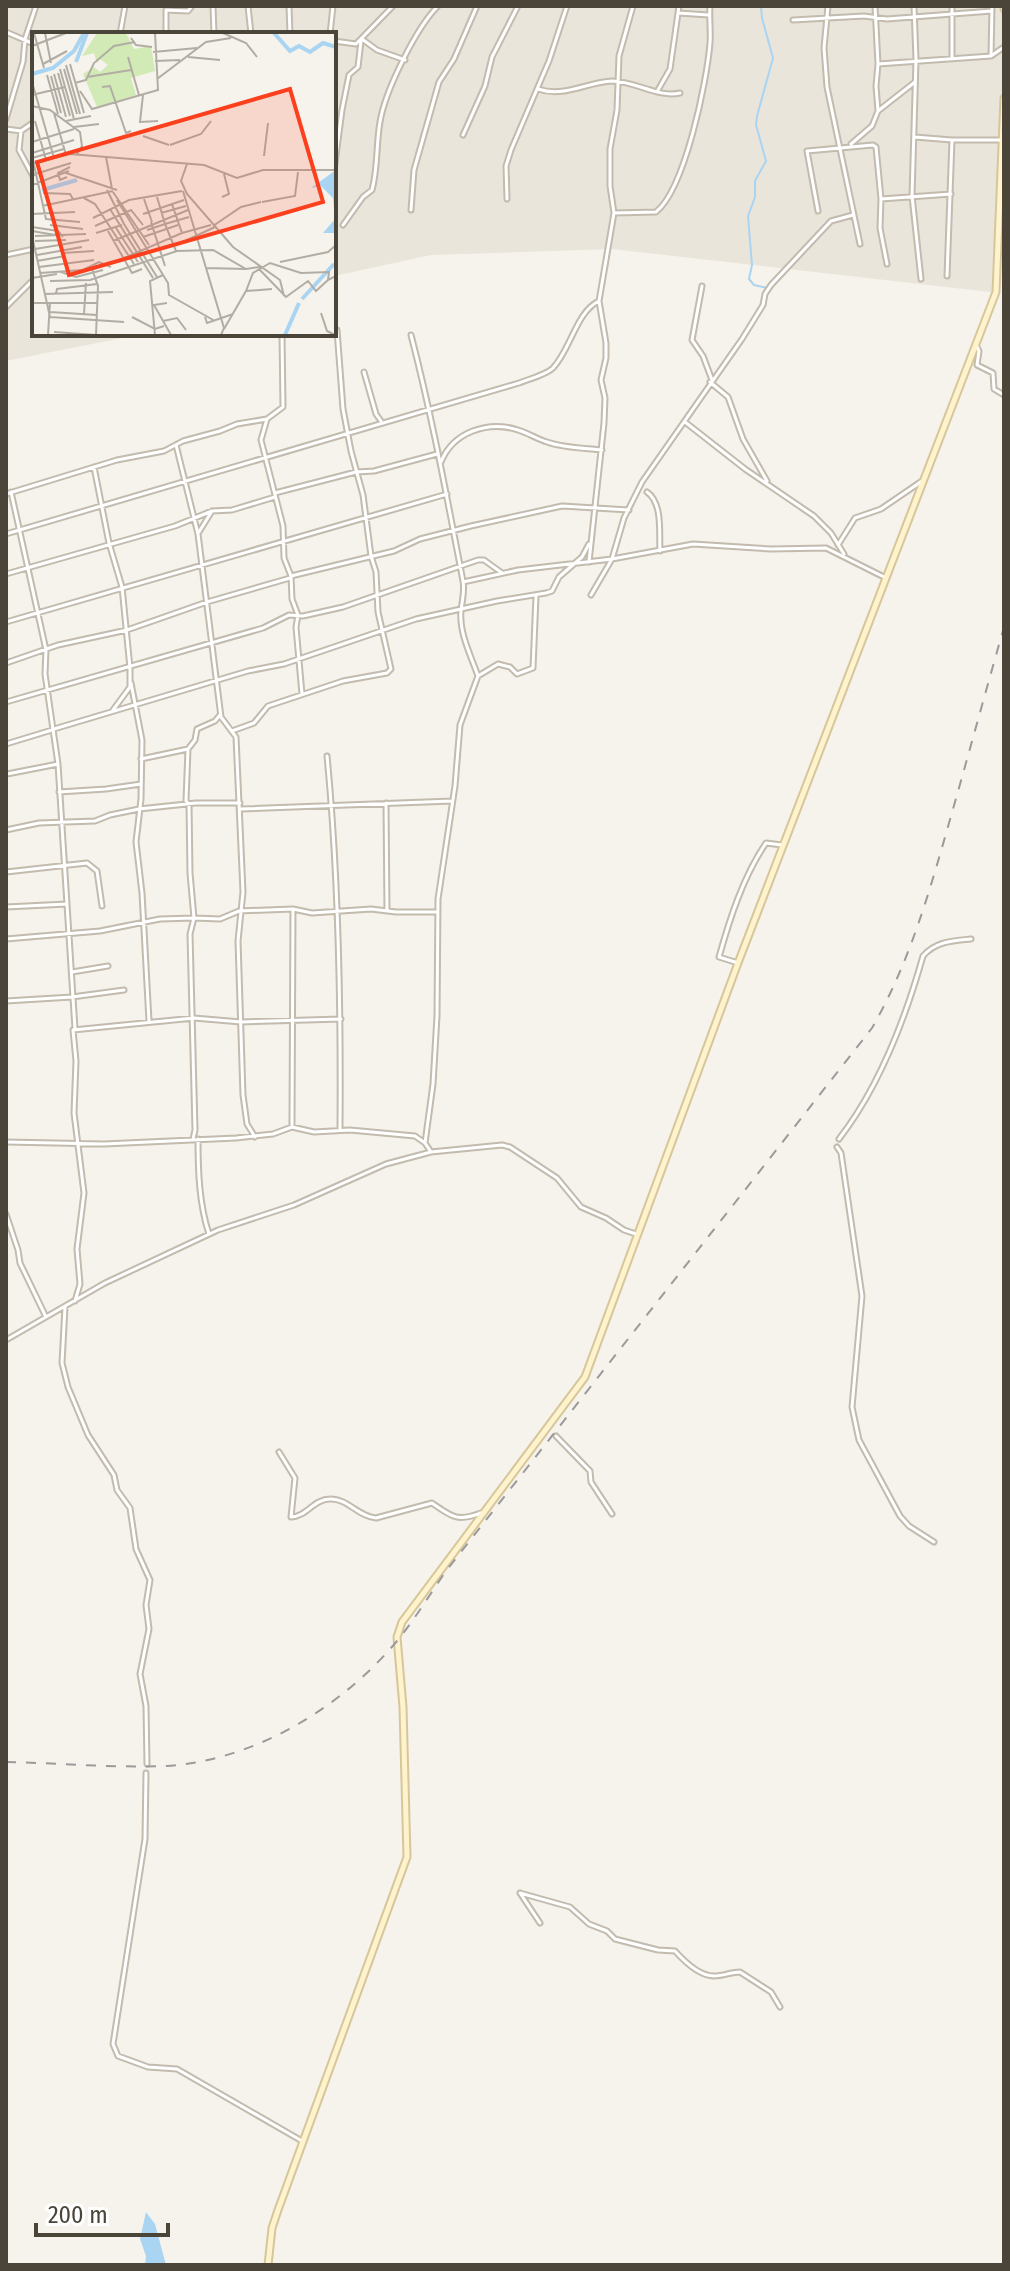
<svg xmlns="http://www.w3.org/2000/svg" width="1010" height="2271" viewBox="0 0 1010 2271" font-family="'Fira Sans Condensed',sans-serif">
	<rect width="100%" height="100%" fill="#f6f3ec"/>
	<path fill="#eae5da" d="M6 6H1004V208L999 293 612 249 431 255 334 276V34H34V334H125L122 338 6 361Z"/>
	<path fill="#a9d4f2" d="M146 2212 155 2224 166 2265H145L146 2256 140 2239Z"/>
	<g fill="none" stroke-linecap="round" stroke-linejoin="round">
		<path stroke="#a9d4f2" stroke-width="2" d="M761 6 762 18 773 58 757 116 756 125 766 161 755 181V197L748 216 752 265 749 279 754 285 767 288"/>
		<g stroke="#c2bbae" stroke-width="7">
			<path id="street" d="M213 6 214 34
				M248 6 251 34
				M289 6 290 34
				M828 6 824 48 827 87 860 244
				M875 6 878 64
				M914 6 916 60 912 196 921 279
				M678 13 709 15
				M793 20 864 16 887 19 992 11
				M6 32 34 44
				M120 34 125 6
				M166 34V10L188 11 192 6
				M330 34 333 6
				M362 39 377 50 405 60
				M334 41 356 44 393 6
				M991 56 992 6
				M952 58V6
				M538 89C564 98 587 82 612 81 635 81 658 98 680 93
				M658 90 670 69 679 6
				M878 111 876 86 878 64 991 56 1004 47
				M6 119 23 62 25 39 36 6
				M6 129 21 131 34 122
				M21 131 19 150 34 178
				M463 135 485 86 492 57 518 6
				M915 137 952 140H1002
				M851 144 872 126 878 111 915 82
				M334 171 342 110 349 75 358 67 361 41
				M507 199 506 166 511 150 549 61 567 6
				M881 199 951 194
				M411 210 414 170 439 82 454 59 477 6
				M818 211 807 151 873 145 876 147 881 199 880 228 887 264
				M614 213 656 212C685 189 707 81 710 43 711 31 709 19 710 6
				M343 225 363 197 372 190C378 168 376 144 380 122 385 91 416 28 438 6
				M6 255 34 249
				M947 276 952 140
				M702 286 692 340 703 356 712 380
				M6 307 34 279
				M282 334 283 407 267 419 261 440 283 526 284 558 291 576 292 599 298 615 296 627 302 694
				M411 335C432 416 447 498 463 581 465 592 462 600 461 611 459 633 471 656 478 676L460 725 455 786 438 899 437 1016 433 1084 425 1143
				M976 345 979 351 977 365 993 373 994 389 1004 395
				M364 372 376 414 381 421
				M710 382 728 397 743 439 767 481
				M685 422 745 469 814 516 831 533 844 554
				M176 445 198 534 221 717 236 737 243 892 238 941 243 1095 247 1124 255 1137
				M441 462C453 432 488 420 518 430 528 433 537 439 547 442 564 448 583 448 602 450
				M94 467 109 543 122 587 130 668V687L113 710
				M11 492 46 650 45 674 58 764 75 1029
				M647 492C663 503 659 533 660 551
				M275 493 356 472 374 471 437 454
				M6 494 117 460 164 451 183 441 220 431 237 424 267 419
				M199 532 212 511
				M6 534 519 383C529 379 546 375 553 368 571 349 576 312 599 301
				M838 545 855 518 881 509 922 481
				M589 562 604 423 605 398 601 380 606 358V343L599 301 614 213 610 186V149L617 110 619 56 633 6
				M6 574 175 526 212 511 232 510 275 497
				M291 576 394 551 420 539 471 526 562 506 629 510
				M463 582 518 570 612 559 693 544 771 549 826 548 884 577
				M591 595 612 559 624 518 642 482 742 339 763 305 765 294 771 285 831 221 853 215
				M6 622 447 494
				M6 663 58 645 127 630 207 602 290 578
				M478 676 498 664 510 667 517 674 533 668 536 596
				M131 683 142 740 141 799 136 842 142 893 149 1021
				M6 702 263 628 289 615 303 616 343 607 478 560H484L502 573
				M54 729 248 671 284 664 416 619 497 601 546 593 552 591 559 577 582 557 589 544
				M232 731 254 723 268 706 343 681 387 673 391 669 378 612 376 572 371 556 363 495 351 451 343 409 337 330
				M6 744 52 730
				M327 756C339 880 341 1005 340 1129
				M141 759 188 749 195 740 197 729 215 721 220 715
				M7 774 58 764
				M59 792 106 789 141 784
				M386 803 387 911
				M241 809 452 801
				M6 830 39 823 95 821 110 815 139 809 196 803H240
				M6 872 87 863 97 871 102 906
				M6 907 67 904
				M6 939 100 931 160 919 194 918 190 873 189 804 186 801 188 749
				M738 963 719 957C730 918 743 877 766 843L782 845
				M72 972 108 966
				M6 1001 72 997 124 990
				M292 1125 293 909
				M193 1139 195 1130 190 934 194 918 220 919 239 911 293 909 312 913 371 909 396 912H438
				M198 1139C198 1170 199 1204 209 1234
				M839 1139C880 1086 905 1020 923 956 936 941 953 941 971 939
				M6 1142 104 1144 236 1138 273 1134 292 1127 314 1132 350 1130 415 1136 425 1143 431 1152
				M837 1147 841 1153 862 1296 852 1407 859 1440 900 1516 909 1526 934 1542
				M6 1214 18 1250 20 1263 46 1317
				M75 1301 80 1284 77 1249 84 1193 74 1113 76 1061 73 1030 194 1018 241 1022 341 1019
				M65 1307 62 1363 68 1387 88 1435 114 1475 117 1490 130 1508 136 1549 150 1580 146 1605 149 1629 140 1674 146 1706 147 1764
				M6 1340 105 1283 218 1230 294 1205 386 1164 431 1152 502 1145 510 1147 557 1178 581 1207 606 1218 624 1230 636 1234
				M556 1436 590 1471 591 1482 612 1514
				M279 1452 295 1478 291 1517C306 1517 314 1499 330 1499 347 1498 359 1517 376 1518L432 1503C452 1517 457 1522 481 1513
				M146 1773 145 1839 113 2044 118 2056 148 2067 177 2069 302 2141
				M520 1893 570 1907 589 1924 607 1931 615 1939 658 1950 675 1951C684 1961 699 1976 714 1976 723 1976 732 1972 740 1972L771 1992 780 2007
				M520 1893 540 1923"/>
		</g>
		<g stroke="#d6c79b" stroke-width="9">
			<path id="secondary" d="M1004 6V9
				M268 2265 272 2228 278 2210 407 1857 403 1707 397 1637 402 1622 585 1377 738 963 996 292 1004 98"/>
		</g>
		<use href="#street" stroke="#fff" stroke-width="3"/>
		<use href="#secondary" stroke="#fff3cd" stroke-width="5"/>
		<path stroke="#9a9a9a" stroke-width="2" stroke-dasharray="10 10" stroke-linecap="butt" d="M6 1762C59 1763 113 1768 165 1766 254 1761 341 1708 397 1641 415 1619 430 1594 446 1571L872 1028C910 962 930 890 951 816 969 753 986 690 1004 627"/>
	</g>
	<g transform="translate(32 32)">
		<rect width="304" height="304" fill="#f6f3ec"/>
		<path d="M65 1H94L102 17 119 14 123 39 99 46 104 63 65 75 51 42 62 35 68 40 76 33 68 27 65 31 62 21 50 24Z" fill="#d2eab5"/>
		<path d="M304 138V201H291L303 187 301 166 289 154 279 156Z" fill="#a9d4f2"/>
		<path fill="none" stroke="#a9d4f2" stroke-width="4" d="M242 1 258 19 267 14 278 20 291 11 304 15M44 30 55 1M0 42 21 36 42 19 52 1M10 158 45 148M270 267 302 232M253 303 267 271"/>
		<path fill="none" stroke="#b2ada4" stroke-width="2" d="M2 1 12 36M13 1 19 31M191 1 214 11 225 25M99 6 104 13 120 15M0 14 34 1M121 20 165 16M96 25 107 63M156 25 188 28M123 29 148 28M11 32 35 19M38 32 52 81M34 33 48 82M28 37 42 87M32 37 45 82M26 41 38 84M22 42 34 85M15 43 26 82M19 44 29 81M55 45 99 38M125 47 174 10 199 6M0 50 22 126M43 51 54 48 62 31 82 14 103 10M70 55 78 54 94 101 99 99M48 59 60 77 126 58 123 1M0 63 33 55M111 63 108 90 126 89M0 74 18 78 48 100 50 114 45 122M22 81 34 123M3 89 14 128M34 89 59 84M42 95 67 92M111 104 137 113M0 110 42 97M138 113 169 102 179 89M0 121 42 108M232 124 236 91M74 125 80 157M0 126 32 117M0 132 38 122 172 133 205 146 231 138H304M155 132 149 149 155 162 201 215 248 248 252 264M2 133 14 187 48 190M34 141 85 158M0 143 39 131M35 145 28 148 26 141 38 135M0 153 37 139M75 158 92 192M151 159 192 296 189 303M81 160 117 213M11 161 38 162 41 167M125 165 133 192 157 185M190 165 197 162 192 142M52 166 63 172 102 232M112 167 120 190M85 168 136 251 137 263 183 289M230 170 263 164 266 140M140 172 150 201 179 193M10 174 81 159M78 177 121 246M129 181 154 174M0 182 43 180M111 182 152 168M61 186 97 168 150 159M119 190 133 234M92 192 125 245M18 193 51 197M63 194 99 178 111 193M181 194 209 175 229 170M0 195 26 199 31 205M84 196 106 230M115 198 133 192 144 219M0 199 23 203 25 198M76 199 100 241 110 237M64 201 90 193M0 204 18 285M3 204 54 202M111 205 146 193M3 209 34 208M81 209 156 178M142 214 183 195M3 217 57 208M31 221 62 219M5 223 50 215M92 226 150 201M5 229 33 224M248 230 296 220 304 213M7 235 62 228M174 236 214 237M227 237 254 265 276 249 284 259 296 248M29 240 44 245 71 238M8 241 51 238 67 230 79 235M0 246 25 242M18 249 58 248 145 219 181 218 214 237 228 235M214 259 221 241 238 231 269 241 297 240 296 248 304 244M12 262 81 260M24 262 25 257 65 252M0 271H66M135 271 122 273 139 303M18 280 65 283M289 281 295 299 303 303M52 282 54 251M18 285 92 290M100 285 123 297 132 294M173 285 175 291 201 282M131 289 145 286 154 298M192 297 214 259 240 257M22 300 64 303 66 254 60 237M16 303 18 270M123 303 118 249 131 243"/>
		<path fill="#fc3f1d" fill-opacity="0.15" stroke="#fc3f1d" stroke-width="4" d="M258 57 291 170 37 243 5 130Z"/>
		<rect width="304" height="304" fill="none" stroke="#4b4439" stroke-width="4"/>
	</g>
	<rect width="1010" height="2271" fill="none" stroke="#4b4439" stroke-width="16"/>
	<path d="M36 2223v12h132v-12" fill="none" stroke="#4b4439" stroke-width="4"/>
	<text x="48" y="2223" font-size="24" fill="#4b4439" stroke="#ffffff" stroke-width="6" paint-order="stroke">200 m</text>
</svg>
